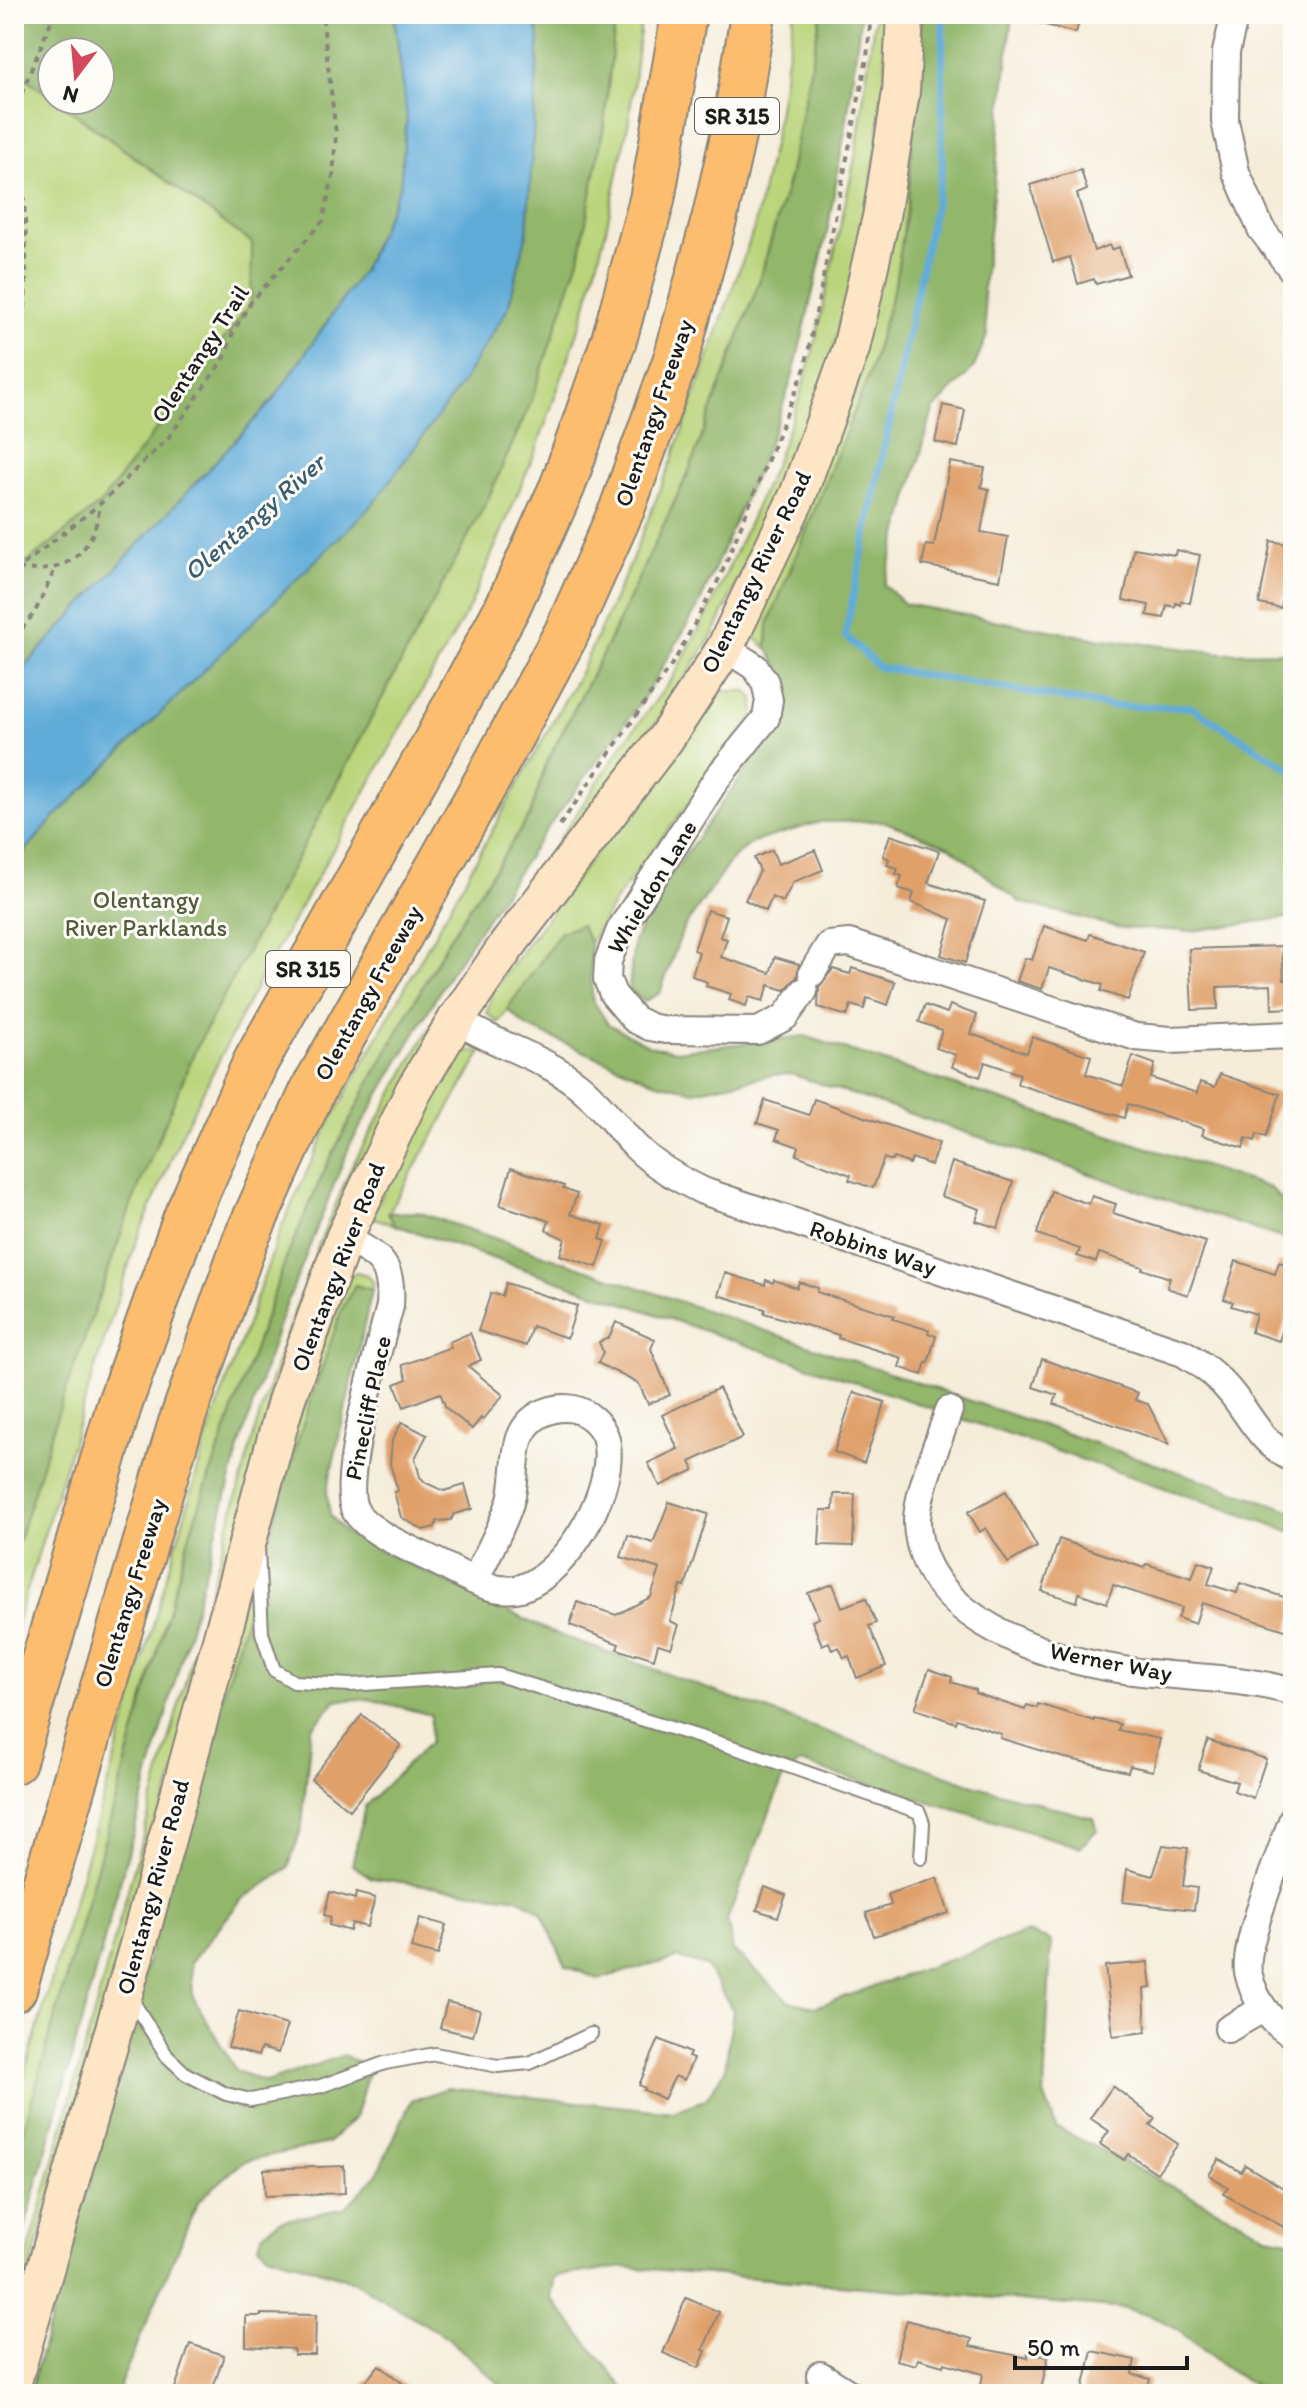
<svg xmlns="http://www.w3.org/2000/svg" width="1307" height="2408" viewBox="0 0 1307 2408" font-family="Itim,sans-serif">
	<rect width="100%" height="100%" fill="#fdfcf7"/>
	<filter id="ink" filterUnits="userSpaceOnUse"><feTurbulence type="fractalNoise" baseFrequency=".0125" numOctaves="2"/><feDisplacementMap in="SourceGraphic" scale="16" xChannelSelector="R" yChannelSelector="G"/><feConvolveMatrix kernelMatrix="1 2 1 2 8 2 1 2 1" color-interpolation-filters="sRGB"/></filter>
	<filter id="wash" filterUnits="userSpaceOnUse"><feTurbulence type="fractalNoise" baseFrequency=".006" numOctaves="4" result="noise"/><feDisplacementMap in="SourceGraphic" scale="32" xChannelSelector="R" yChannelSelector="G"/><feGaussianBlur stdDeviation="1.8" result="paint"/><feColorMatrix in="noise" values="0 0 0 0 0 0 0 0 0 0 0 0 0 0 0 0 0 1.4 0 .05"/><feComposite in="paint" operator="in"/></filter>
	<g filter="url(#wash)">
		<rect width="100%" height="100%" fill="#f5edda"/>
		<path fill="#b9d47a" stroke="#6a784b" stroke-width="2" fill-rule="evenodd" d="M14 14H394L273 400 14 678ZM52 52H100V100H52Z
			M534 14H642L629 120 605 234 583 317 537 448 470 606 259 981 185 1127 136 1242 95 1368 14 1633V864L52 820 539 38Z
			M794 14H821L789 178 758 285 689 471 607 645 546 764 530 815 450 937 365 1091 327 1165 287 1256 191 1530 14 2165V2110L207 1437 282 1226 328 1126 581 671 628 569 672 460 754 228 774 140Z
			M875 14H887L885 82 867 219 833 351 803 438 715 631 623 775 513 908 624 743 673 677 711 607 772 471 796 408 813 352 856 153Z
			M916 112 908 203 895 284 867 380 768 625 767 648 756 639 754 625Z
			M724 691H746L754 699V714L737 739 617 898 590 943 581 925 561 932 498 1023 487 1013 492 992 711 697Z
			M456 986 461 990 427 1045 144 1863 14 2326V2305L215 1573 259 1417 290 1324 319 1244 351 1168 424 1037Z
			M468 1051 482 1052 388 1213 395 1225 371 1217 446 1061Z
			M356 1272 367 1275 374 1283 372 1290 355 1285 164 1897 267 1502 344 1279Z"/>
		<path fill="#92b66a" stroke="#576943" stroke-width="2" d="M14 14H394L407 117 400 186 363 270 273 400 14 678V573L100 504 251 303 252 243 56 100H100V52H52V97L14 70Z
			M534 14H616L604 126 579 259 531 402 488 499 197 1046 132 1203 56 1419 14 1556V864L52 820 539 38Z
			M821 14H861L847 119 827 233 793 375 774 431 698 607 645 696 541 837 449 975 350 1145 281 1318 240 1445 14 2268V2165L191 1530 287 1256 327 1165 365 1091 450 937 530 815 546 764 607 645 689 471 758 285 789 178Z
			M921 14H1012L983 290 987 335 974 367 933 410 884 585 905 604 1087 637 1223 653 1293 652V917L1191 931 1120 928 1020 902 950 847 883 821 820 822 753 842 732 859 683 929 660 993 643 1002 629 989 634 941 655 897 776 728 786 696 784 676 767 648 768 625 867 380 895 284 908 203Z
			M581 925 590 943 592 999 608 1024 650 1046 677 1051 805 1036 1271 1188 1293 1212V1242L791 1074 773 1075 694 1091 657 1083 527 1027 507 1009 561 932Z
			M418 1212 1293 1511V1532L395 1225 388 1213Z
			M355 1285 372 1290 327 1491 330 1515 346 1534 551 1632 973 1785 1093 1818 1097 1830 1080 1847 800 1763 784 1776 727 1920 733 1950 788 2001 815 2007 1028 1932 1051 1941 1044 2094 1056 2127 1269 2236 1293 2241V2394C1240 2394 1206 2345 1163 2321 1153 2316 1139 2313 1127 2309L625 2267 555 2276 551 2298 629 2394H511L448 2338 351 2280 268 2254 259 2245 263 2233 280 2221 345 2208 376 2176 411 2101 447 2088 673 2112 706 2099 725 2069 733 2010 706 1966 678 1958 598 1979 566 1966 541 1912 519 1898 372 1878 352 1865 365 1806 430 1742 431 1715 369 1699 336 1700 311 1729 302 1826 288 1869 241 1900 191 1962 193 1997 236 2071 266 2082 344 2055 369 2069 355 2118 328 2143 244 2161 198 2201 121 2382 119 2394H29L96 2159 164 1897 297 1442 342 1309Z"/>
		<path fill="#60acd9" stroke="#3e647a" stroke-width="2" d="M394 14H534L539 38 527 233 508 308 460 386 372 505 52 820 14 864V678L273 400 363 270 400 186 407 117Z"/>
		<g fill="none" stroke-linecap="round" stroke-linejoin="round">
			<path stroke="#60acd9" stroke-width="7" d="M943 14 942 171 845 635 878 667 1109 706 1191 707 1293 771"/>
		</g>
		<g id="blocks">
			<path fill="#e0a06b" d="M1028 14H1081L1076 33 1027 20Z
				M1081 170 1087 190 1077 194 1094 251 1110 245 1111 250 1119 247 1128 275 1096 284 1094 279 1078 284 1070 257 1053 262 1030 185Z
				M943 405 965 410 958 447 935 442Z
				M950 462 985 468 981 487 989 489 981 532 1008 537 1000 580 922 565 926 545 934 546Z
				M1271 541 1293 545V597L1283 595 1281 608 1259 604Z
				M1134 548 1175 555 1176 550 1200 555 1190 603 1181 601 1180 605 1176 603 1175 607 1167 605 1164 618 1147 615 1149 605 1123 600Z
				M890 835 939 851 928 883 985 901 965 963 941 955 952 919 911 902 914 893 898 888 902 876 896 874 898 868 887 865 889 859 883 856Z
				M772 850 778 864 815 850 823 870 793 882 783 902 772 897 766 911 745 900 760 871 754 858Z
				M707 910 727 916 720 937 727 939 721 957 770 973 775 957 799 964 797 977 785 990 769 985 763 1001 749 997 746 1006 729 1000 731 994 706 986 707 982 692 976 699 952 694 950Z
				M1044 926 1088 940 1090 934 1144 952 1128 1000 1101 991 1103 985 1049 968 1042 989 1017 981 1025 958 1032 960Z
				M1282 946 1284 980 1293 979V1008L1272 1009 1271 985 1217 987 1218 1009 1192 1010 1189 949Z
				M852 968 895 982 888 1005 867 998 864 1009 851 1005 847 1016 818 1007 819 987 833 969 850 974Z
				M925 1005 947 1013 950 1005 977 1015 971 1034 1027 1053 1032 1037 1091 1056 1086 1074 1123 1086 1133 1056 1155 1064 1151 1078 1197 1093 1200 1082 1215 1087 1220 1074 1280 1094 1266 1137 1257 1134 1255 1141 1246 1138 1243 1148 1202 1135 1204 1129 1128 1104 1124 1118 1017 1084 1020 1074 985 1062 980 1077 952 1067 956 1055 936 1048 942 1030 919 1022Z
				M814 1099 939 1143 931 1165 912 1158 910 1164 894 1158 892 1161 884 1158 873 1188 849 1180 851 1175 796 1155 799 1147 776 1139 779 1130 757 1123 765 1100 809 1115Z
				M952 1162 1013 1182 998 1228 976 1221 980 1209 941 1196Z
				M511 1168 564 1186 563 1189 577 1194 570 1214 604 1225 600 1239 606 1241 597 1267 560 1255 565 1239 546 1230 549 1221 500 1205Z
				M1051 1191 1089 1204 1092 1196 1116 1204 1113 1213 1206 1242 1188 1295 1167 1288 1170 1278 1142 1269 1143 1267 1099 1253 1096 1262 1077 1256 1080 1249 1037 1234Z
				M1236 1261 1275 1274 1279 1262 1293 1267V1298L1279 1341 1251 1332 1256 1314 1231 1306 1233 1302 1224 1299Z
				M725 1273 765 1285 766 1280 773 1283 774 1280 797 1288 799 1282 818 1288 817 1292 895 1316 893 1319 929 1330 928 1333 936 1336 928 1363 926 1362 922 1375 899 1367 902 1358 838 1338 839 1335 764 1313 765 1309 718 1295Z
				M506 1283 577 1306 567 1338 532 1326 526 1346 478 1331 491 1293 502 1296Z
				M616 1322 655 1339 651 1349 670 1395 648 1404 639 1384 598 1363 603 1352 599 1342 609 1338Z
				M470 1333 481 1360 468 1366 503 1395 483 1420 481 1418 472 1429 446 1408 440 1393 404 1407 395 1384 407 1379 402 1365 451 1347 449 1342Z
				M1042 1359 1138 1393 1135 1400 1148 1404 1169 1444 1054 1404 1057 1395 1033 1387Z
				M719 1388 743 1437 690 1462 694 1470 660 1486 648 1463 678 1449 662 1415Z
				M854 1392 885 1402 864 1463 834 1452Z
				M402 1422 427 1435 415 1458 420 1477 426 1483 444 1491 465 1485 472 1509 454 1514 451 1520 437 1521 435 1527 423 1530 401 1517 394 1492 398 1491 390 1464 392 1440Z
				M1006 1491 1037 1547 1008 1563 986 1528 980 1532 968 1512Z
				M834 1494H855L853 1546 819 1545 821 1510H833Z
				M669 1502 708 1514 685 1587 681 1586 670 1621 679 1625 671 1648 658 1644 654 1659 636 1653 635 1655 617 1649 619 1644 570 1625 577 1602 616 1615 651 1597 660 1569 621 1557 628 1535 653 1543Z
				M1059 1539 1144 1568 1146 1564 1192 1578 1198 1561 1214 1566 1208 1584 1237 1593 1240 1583 1293 1600V1616L1288 1631 1202 1603 1195 1624 1178 1618 1182 1608 1113 1585 1107 1603 1079 1593 1077 1602 1042 1591Z
				M833 1584 842 1607 866 1598 876 1623 869 1626 886 1666 857 1678 849 1656 844 1658 839 1647 832 1650 829 1642 822 1645 812 1621 819 1618 808 1593Z
				M929 1669 952 1677 951 1682 976 1690 975 1693 1025 1710 1027 1705 1037 1708 1038 1704 1094 1721V1719L1120 1724 1118 1730 1160 1739 1153 1771 1130 1766 1128 1772 1061 1757 1000 1738 1001 1734 957 1719 956 1723 915 1709Z
				M362 1715 401 1745 350 1810 311 1779Z
				M1208 1740 1266 1759 1253 1798 1234 1791 1237 1782 1198 1770Z
				M1163 1845 1188 1848 1183 1886 1197 1888 1194 1910 1123 1902 1127 1869 1153 1876Z
				M937 1878 949 1913 874 1936 866 1913 891 1905 888 1894Z
				M765 1887 786 1895 778 1917 757 1910Z
				M330 1892 355 1899 356 1893 375 1898 367 1927 352 1923 350 1931 329 1925 331 1917 324 1915Z
				M420 1918 446 1925 438 1955 411 1948Z
				M1148 1962 1151 1988 1144 1989 1146 2032 1113 2036 1105 1966Z
				M447 2002 480 2010 473 2036 440 2028Z
				M239 2011 287 2025 278 2053 261 2048 258 2056 228 2047Z
				M659 2039 690 2053 688 2057 693 2059 684 2080 675 2076 664 2099 644 2090 645 2088 639 2085Z
				M1113 2086 1155 2119 1150 2125 1178 2144 1157 2173 1128 2154 1124 2160 1100 2144 1109 2131 1090 2118Z
				M1219 2159 1241 2172 1245 2165 1293 2194V2232L1223 2194 1228 2187 1209 2175Z
				M344 2166 345 2193 265 2196 264 2169Z
				M686 2298 719 2312 703 2350 706 2351 699 2368 663 2353Z
				M261 2314 316 2315 315 2355H294V2349L246 2346V2316H261Z
				M907 2320 972 2339 970 2346 1028 2358V2353L1048 2357 1040 2394H1021L981 2385 983 2374 944 2363 943 2366 918 2359 916 2365 896 2360Z
				M190 2344 224 2355 211 2394H173Z
				M1092 2351 1135 2360 1132 2374 1150 2379 1146 2394H1082Z
				M379 2365 416 2394H356Z"/>
		</g>
	</g>
	<g filter="url(#ink)">
		<use href="#blocks" fill-opacity="0" stroke="#88847b" stroke-width="2"/>
		<g fill="none" stroke-linecap="round" stroke-linejoin="round">
			<g stroke="#88847b" stroke-width="16">
				<path id="lane" d="M258 1549 262 1633 274 1670 294 1682 350 1685 498 1675 745 1751 919 1812 923 1823 921 1858
					M130 1997 167 2056 186 2074 226 2094 251 2100 321 2086 385 2063 435 2054 498 2066 530 2063 591 2034"/>
			</g>
			<g stroke="#88847b" stroke-width="30">
				<path id="street" d="M1235 14 1226 52 1225 121 1236 172 1261 229 1293 271
					M725 648 755 667 765 682 769 700 766 718 717 778 620 930 608 961 607 979 613 994 634 1019 650 1027 666 1030 758 1031 785 1017 804 991
					M812 973 829 945 849 943 1136 1037 1170 1040 1293 1035
					M456 1020C495 1045 540 1055 577 1084 599 1101 616 1127 636 1147 655 1166 679 1179 703 1191L1183 1353C1202 1364 1218 1376 1232 1394 1253 1420 1260 1442 1293 1459
					M344 1238C380 1256 393 1263 390 1306 380 1345 341 1476 354 1508 364 1532 416 1551 439 1563 465 1576 495 1597 524 1587 569 1571 620 1483 605 1436 600 1423 587 1412 574 1409 561 1406 550 1409 539 1415 507 1434 520 1473 510 1503 501 1530 487 1555 475 1580
					M949 1410C939 1440 917 1493 917 1522 920 1618 1044 1658 1124 1670 1180 1678 1238 1676 1293 1692
					M1293 1818C1282 1850 1243 1943 1248 1972 1254 1999 1269 2021 1293 2035
					M1228 2029 1263 2009
					M820 2375 850 2394"/>
			</g>
			<g stroke="#88847b" stroke-width="40">
				<path id="secondary" d="M14 2378 140 1938 286 1401 344 1238 414 1090 456 1020 506 947 666 738 725 648 798 495 851 349 881 217 901 92 905 14"/>
			</g>
			<g stroke="#88847b" stroke-width="48">
				<path id="highway" d="M14 1761 119 1406 186 1217 256 1061 434 745 508 606 563 485 614 340 652 200 684 14
					M14 1989 180 1426 245 1241 313 1090 490 775 566 634 622 509 676 359 715 216 735 127 753 14"/>
			</g>
			<path stroke="#88847b" stroke-width="4" stroke-dasharray="6 6" stroke-linecap="butt" d="M14 392C34 298 25 204 17 110L23 90 54 14
				M18 568C66 577 95 551 100 504
				M14 572 100 504 169 437 225 357 233 332 251 302 323 221 333 176 336 134 322 14
				M14 639 35 612 55 569
				M560 825 676 658 721 575 805 368 867 58 871 14"/>
			<use href="#lane" stroke="#fff" stroke-width="12"/>
			<use href="#street" stroke="#fff" stroke-width="26"/>
			<use href="#secondary" stroke="#fee5c5" stroke-width="36"/>
			<use href="#highway" stroke="#fcbd6e" stroke-width="44"/>
		</g>
	</g>
	<g text-anchor="middle" stroke-width="6" stroke-linejoin="round" paint-order="stroke">
		<g fill="#fdfcf7" stroke="#605f5e" stroke-width="2">
			<rect x="695" y="98" width="84" height="36" rx="6"/>
			<rect x="266" y="951" width="84" height="36" rx="6"/>
		</g>
		<g font-size="22" font-weight="bold" fill="#1c1c1c">
			<text x="737" y="124">SR 315</text>
			<text x="308" y="977">SR 315</text>
		</g>
		<g font-size="24" fill="#1c1c1c" stroke="#fdfcf7">
			<text transform="translate(200 354) rotate(-57)" y="8">Olentangy Trail</text>
			<text transform="translate(654 413) rotate(-71)" y="8">Olentangy Freeway</text>
			<text transform="translate(756 572) rotate(-64)" y="8">Olentangy River Road</text>
			<text transform="translate(652 887) rotate(-59)" y="8">Whieldon Lane</text>
			<text transform="translate(368 993) rotate(-61)" y="8">Olentangy Freeway</text>
			<text transform="translate(873 1248) rotate(18)" y="8">Robbins Way</text>
			<text transform="translate(338 1267) rotate(-69)" y="8">Olentangy River Road</text>
			<text transform="translate(368 1408) rotate(-78)" y="8">Pinecliff Place</text>
			<text transform="translate(130 1593) rotate(-73)" y="8">Olentangy Freeway</text>
			<text transform="translate(1111 1662) rotate(11)" y="8">Werner Way</text>
			<text transform="translate(153 1887) rotate(-75)" y="8">Olentangy River Road</text>
		</g>
		<g font-size="24" fill="#535c3d" stroke="#fdfcf7">
			<text x="146" y="908">Olentangy<tspan x="146" dy="28">River Parklands</tspan></text>
		</g>
		<g font-size="26" font-style="italic" fill="#3b5d71" stroke="#fdfcf7">
			<text transform="translate(254 517) rotate(-41)" y="9">Olentangy River</text>
		</g>
	</g>
	<rect width="1307" height="2408" fill="none" stroke="#fdfcf7" stroke-width="48"/>
	<g transform="translate(76 76) rotate(196)"><circle r="38" fill="#fdfcf7" stroke="#a3a29f" stroke-width="2"/>
	<path d="M0-6L14 30L0 20L-14 30Z" fill="#d1495b"/>
	<text y="-12" font-size="22" font-weight="bold" text-anchor="middle" fill="#1c1c1c">N</text>
	</g>
	<path d="M1015 2356v12h172v-12" fill="none" stroke="#1c1c1c" stroke-width="4"/>
	<text x="1027" y="2356" font-size="24" fill="#1c1c1c" stroke="#fdfcf7" stroke-width="6" paint-order="stroke">50 m</text>
</svg>
